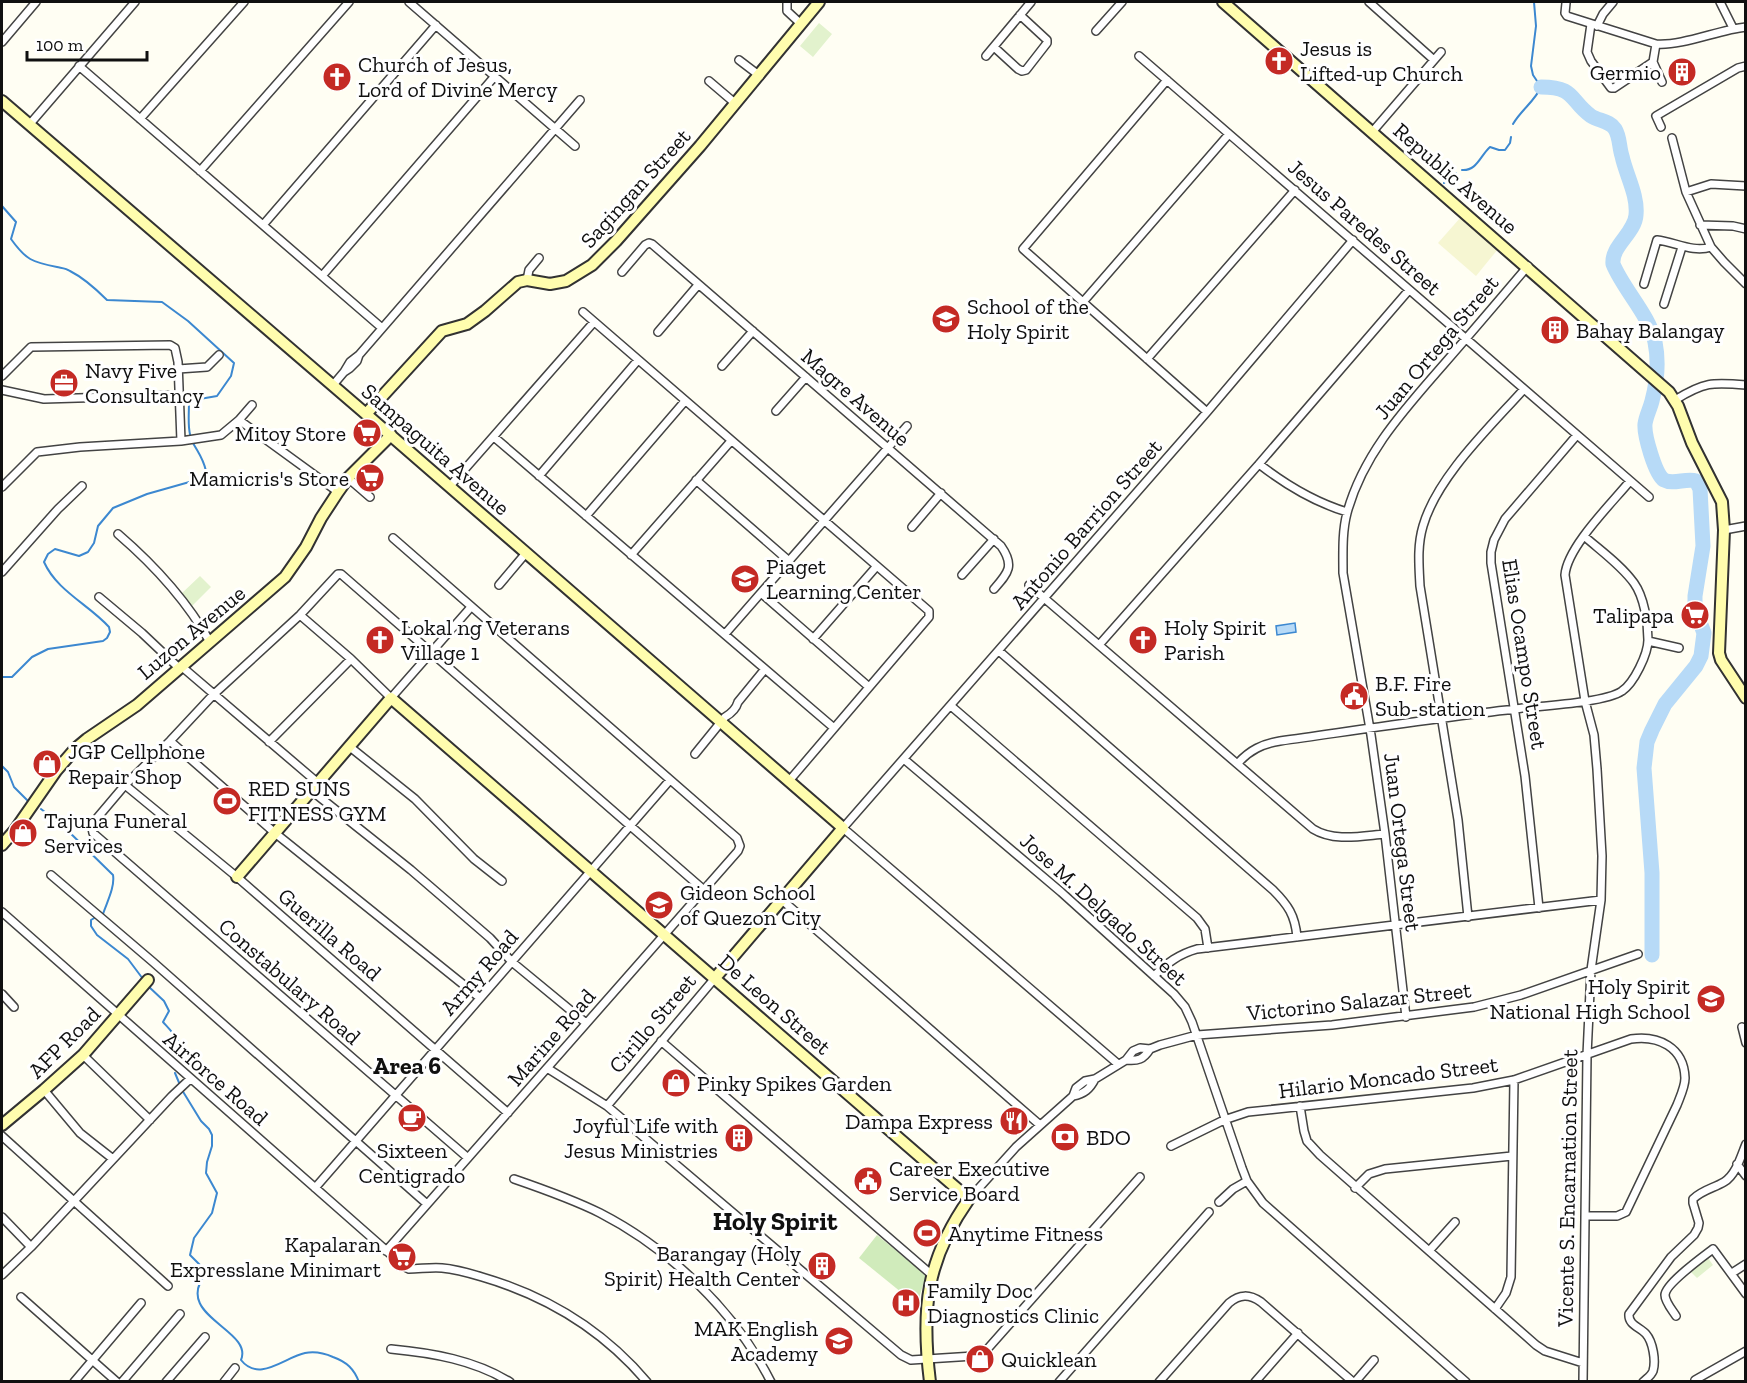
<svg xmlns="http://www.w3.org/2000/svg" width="1747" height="1383" viewBox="0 0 1747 1383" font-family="'Zilla Slab',serif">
	<rect width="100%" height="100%" fill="#fffef3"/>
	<path fill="#f6f6d2" d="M1461 217 1498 249 1476 276 1438 243Z"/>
	<path fill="#d0ebbb" d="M877 1235 926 1275 917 1305 859 1258Z"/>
	<path fill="#e2f2cd" d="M819 23 832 34 813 57 800 46Z
		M200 576 211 587 192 606 181 594Z
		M1708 1258 1713 1265 1697 1278 1691 1272Z"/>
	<path fill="#b7daf7" stroke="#3c88d0" stroke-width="1.5" d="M1295 623 1296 632 1277 635 1276 626Z"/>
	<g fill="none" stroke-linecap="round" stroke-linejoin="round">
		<path stroke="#3c88d0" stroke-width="2" d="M1513 124C1521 110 1535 101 1541 87L1533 75 1531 66 1536 26 1534 2
			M1462 170C1477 171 1480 156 1490 147L1499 150H1505L1510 143 1511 137
			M1444 183 1456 173
			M2 206 16 222 11 239C26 260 32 262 57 267 61 268 66 268 70 271 84 278 96 289 107 300L162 302 188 321 234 363 231 376 217 396 194 400 189 402C189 415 187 432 193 443 199 454 203 458 206 471L200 479 147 494 113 508 98 526 94 543 88 552 79 556 55 549 48 554 44 562C57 591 88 604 109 627L110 632 107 638 103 641 48 649 32 657 12 677H2
			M2 766 8 772 14 787 30 803
			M41 809 63 826 113 875C115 887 107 902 103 914L101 915
			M96 917 91 920V926L97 935 128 959 143 979
			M148 986 164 1001 169 1011 163 1022C172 1032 185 1044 179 1058
			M175 1073 180 1085
			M182 1090 201 1121 209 1129 212 1135V1146L207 1162 206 1173 217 1193 212 1213 194 1238 190 1255 207 1272C170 1316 254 1329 241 1360 259 1383 285 1357 305 1353 315 1351 324 1353 333 1357 347 1362 354 1369 359 1382"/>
		<path stroke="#b7daf7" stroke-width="15" d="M1541 87C1576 87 1569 100 1591 116 1599 121 1610 121 1615 129 1620 137 1619 147 1622 156 1626 175 1638 195 1636 215 1635 233 1611 246 1613 264 1623 289 1650 316 1655 342 1659 362 1657 382 1652 401 1650 409 1646 416 1645 424 1644 435 1655 474 1664 480 1673 485 1686 478 1696 481L1700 489 1703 546 1695 596V609L1704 633 1701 656 1696 666 1665 704 1652 730 1647 742 1644 768 1652 873V955"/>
		<g stroke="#434343" stroke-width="10">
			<path id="street" d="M409 2 575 146
				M787 2V11L801 24
				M1369 2 1434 60
				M1720 2 1733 28
				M1566 3 1565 13 1567 16 1656 44C1683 46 1718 30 1746 27
				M1591 24 1587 52 1591 61 1611 88H1614L1653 62
				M1597 26 1603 14 1613 2
				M1096 31 1122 2
				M2 42 36 2
				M1656 44 1653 62 1662 82
				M994 47 1018 69 1022 71 1026 70 1047 43V40L1020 15
				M986 56 1031 2
				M1139 56 1649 497
				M739 60 760 76
				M79 66 382 328
				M1167 80 1023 249 1207 412
				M709 81 736 104
				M140 119 244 2
				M29 125 135 2
				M1661 127 1656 116 1738 68 1746 66
				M1373 131 1441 52
				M1672 138 1686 192 1711 247 1724 262 1746 284
				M200 171 349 2
				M1686 192 1711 184 1746 186
				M263 225 436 25
				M1700 225 1733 226 1746 229
				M622 272 645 245 649 243 652 244 1001 546C1015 566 1008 573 994 589
				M322 276 495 76
				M527 280 529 270 539 258
				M1644 284 1657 240C1675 242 1693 253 1711 247
				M1083 302 1229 134
				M1664 304 1682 247
				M583 312 929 611V617L789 781
				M658 332 698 285
				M1147 359 1295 190
				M722 366 753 331
				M178 369 207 367 219 355
				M344 372 350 362 359 355
				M2 376 31 347 170 345 175 348 178 362 181 441
				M333 385 344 372 350 368 357 361 359 355 580 100
				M2 390 44 399 179 395
				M1675 400C1704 382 1712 382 1746 385
				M776 411 806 377
				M239 420 338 492
				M494 437 834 728
				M1259 464C1286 485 1314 502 1347 512
				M539 476 638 360
				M348 478 370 497
				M696 480 789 561
				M450 486 594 322
				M2 487 37 452 80 447 181 441 221 435 239 420 252 405
				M586 516 685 401
				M912 527 941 493
				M1724 530 1746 526
				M118 534C154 565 187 601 210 642
				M631 555 731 441
				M2 572 58 509 82 486
				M962 575 994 539
				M499 585 526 553
				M1029 585 1313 829C1334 842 1361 836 1385 834
				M761 593 869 687
				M99 597 142 633 179 668
				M300 615 351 659 391 698 471 607
				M725 634 907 426
				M813 639 876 567
				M1648 641 1679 648
				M1099 645 1259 464 1409 290
				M999 651 1273 890C1288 905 1295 915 1297 937
				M181 666 318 783
				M951 706 1197 918 1205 929 1208 948
				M170 741 275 833 480 998
				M269 742 351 659
				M350 747 415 799 474 859 502 881
				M695 754 725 717C732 713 736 709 738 702L765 669
				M905 760 1061 892 1174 994 1185 1007 1192 1022 1242 1168 1247 1181 1263 1203 1466 1382
				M1238 763C1250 750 1262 744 1280 741 1358 730 1436 718 1515 709 1538 706 1605 703 1622 691 1634 683 1648 654 1648 640 1648 622 1644 597 1634 583 1621 565 1601 551 1584 536
				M125 785 237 877 508 1113
				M312 791 411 870 490 938 512 962 586 1023
				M51 875 153 962 427 1204
				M782 900 1040 1125
				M1539 908 1525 776 1491 563V552L1494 540 1505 519 1577 435
				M2 912 405 1267 409 1269C420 1269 431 1267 442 1268 455 1269 469 1273 482 1277 547 1296 603 1330 647 1382
				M1468 917 1458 820 1420 586C1419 566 1417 546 1423 526 1437 477 1490 427 1524 389
				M1154 976C1167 963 1179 954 1197 949L1601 900
				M2 994 14 1007
				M1406 1017 1385 834 1371 735 1343 573C1343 553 1342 532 1347 513 1363 454 1404 410 1444 364 1472 332 1500 299 1528 266
				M1742 1027 1746 1043
				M661 1041 932 1275
				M83 1055 150 1120
				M1126 1060C1138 1061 1143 1060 1150 1049
				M1118 1064 843 828 1207 412 1353 240
				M547 1068 607 1106 901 1355 911 1360 974 1356 983 1354 1140 1177
				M44 1090 80 1133 113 1159
				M1073 1096C1084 1094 1090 1089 1095 1079
				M607 1106 715 978
				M1300 1106 1304 1131 1307 1141 1320 1155 1536 1345 1545 1351 1583 1363
				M2 1136 168 1286
				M1171 1146 1224 1120 1248 1112 1473 1088 1514 1080 1631 1039C1658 1035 1684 1047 1685 1078 1685 1087 1680 1097 1677 1105L1626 1212 1617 1216H1585
				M468 1158 93 833 92 828V824L125 785 170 741 213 695 300 615 338 574H341L704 890
				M1737 1164 1746 1176
				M514 1179C543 1189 572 1199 600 1213 670 1249 735 1311 771 1382
				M315 1188 670 780
				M1355 1188 1369 1174 1385 1169 1512 1156
				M969 1199 1016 1147 1073 1096 1076 1088 1085 1081 1095 1079 1126 1060 1133 1051 1140 1048 1150 1049 1160 1045 1197 1035 1332 1025 1474 1007 1521 995 1638 954
				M1219 1202 1233 1189 1247 1181
				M2 1217 31 1247
				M386 1251 738 851 740 846 737 838 393 538
				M1429 1251 1455 1222
				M1732 1273 1746 1264
				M2 1275 31 1247 172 1096 190 1079
				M21 1297 117 1382
				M1495 1309 1506 1293 1511 1277 1514 1080
				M1676 1316C1673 1311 1665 1302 1665 1295 1665 1284 1704 1256 1713 1249L1746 1294
				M391 1349C433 1353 474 1360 510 1382
				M1695 1380 1746 1351
				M74 1382 141 1303
				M122 1382 180 1314
				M166 1382 205 1337
				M224 1382 235 1368
				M1059 1382 1209 1212
				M1159 1382 1229 1303C1240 1294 1249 1294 1261 1302L1353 1382
				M1255 1382 1298 1333
				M1355 1382 1374 1360
				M1583 1382 1587 1055 1591 970 1601 900 1602 856 1597 769 1594 735 1585 701 1565 575C1567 547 1612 503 1630 481
				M1643 1382C1647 1378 1651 1376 1653 1371 1656 1361 1653 1342 1646 1334 1640 1327 1628 1325 1629 1314L1671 1257 1694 1235 1698 1228 1699 1223 1693 1203V1199C1702 1190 1714 1188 1724 1182 1736 1175 1741 1156 1746 1144"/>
		</g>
		<g stroke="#323232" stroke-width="14">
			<path id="secondary" d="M1223 2 1669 392 1678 406 1692 443 1722 502 1724 530 1719 653 1721 660 1746 698
				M2 101 366 414 843 828 715 978
				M366 414 442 331 467 324 485 311 518 282 527 280 550 284 566 281 592 265 616 241 700 146 819 2
				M2 845 15 830 56 771 75 749 87 739 137 705 285 577 306 547 321 518 338 492 348 478 391 435
				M237 877 391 698 969 1199C926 1260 921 1309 930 1382
				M2 1125 44 1090 83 1055 148 980"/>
		</g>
		<use href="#street" stroke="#fff" stroke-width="7"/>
		<use href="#secondary" stroke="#fffdae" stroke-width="10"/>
	</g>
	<defs>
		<g id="church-disc" transform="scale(1.5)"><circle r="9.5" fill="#c42a24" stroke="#fff"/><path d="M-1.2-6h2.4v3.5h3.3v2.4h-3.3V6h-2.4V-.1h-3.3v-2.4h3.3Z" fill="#fff"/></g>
		<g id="building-disc" transform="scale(1.5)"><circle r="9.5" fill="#c42a24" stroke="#fff"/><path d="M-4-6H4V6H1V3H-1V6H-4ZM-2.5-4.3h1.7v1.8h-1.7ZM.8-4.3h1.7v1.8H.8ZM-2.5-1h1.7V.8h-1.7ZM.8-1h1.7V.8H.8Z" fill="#fff"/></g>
		<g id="school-disc" transform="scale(1.5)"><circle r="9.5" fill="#c42a24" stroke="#fff"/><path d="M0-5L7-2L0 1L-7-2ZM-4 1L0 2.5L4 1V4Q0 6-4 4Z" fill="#fff"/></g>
		<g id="office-disc" transform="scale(1.5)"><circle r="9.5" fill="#c42a24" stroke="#fff"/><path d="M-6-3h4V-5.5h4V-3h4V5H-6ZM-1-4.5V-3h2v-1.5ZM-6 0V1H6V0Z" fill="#fff"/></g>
		<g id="supermarket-disc" transform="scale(1.5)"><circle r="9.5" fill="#c42a24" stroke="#fff"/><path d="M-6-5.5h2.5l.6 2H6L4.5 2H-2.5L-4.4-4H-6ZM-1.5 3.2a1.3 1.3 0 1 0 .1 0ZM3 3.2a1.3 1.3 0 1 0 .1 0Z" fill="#fff"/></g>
		<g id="civic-disc" transform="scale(1.5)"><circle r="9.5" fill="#c42a24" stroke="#fff"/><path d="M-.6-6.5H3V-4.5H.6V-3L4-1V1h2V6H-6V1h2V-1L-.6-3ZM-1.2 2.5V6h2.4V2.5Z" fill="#fff"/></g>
		<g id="shop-disc" transform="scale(1.5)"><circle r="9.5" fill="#c42a24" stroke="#fff"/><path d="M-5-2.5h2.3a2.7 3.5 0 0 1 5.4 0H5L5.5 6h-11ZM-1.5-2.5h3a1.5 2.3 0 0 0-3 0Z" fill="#fff"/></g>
		<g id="stadium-disc" transform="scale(1.5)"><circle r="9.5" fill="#c42a24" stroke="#fff"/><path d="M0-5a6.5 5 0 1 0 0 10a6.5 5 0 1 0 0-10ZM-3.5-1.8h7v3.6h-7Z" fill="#fff"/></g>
		<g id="cafe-disc" transform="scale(1.5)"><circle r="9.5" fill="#c42a24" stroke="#fff"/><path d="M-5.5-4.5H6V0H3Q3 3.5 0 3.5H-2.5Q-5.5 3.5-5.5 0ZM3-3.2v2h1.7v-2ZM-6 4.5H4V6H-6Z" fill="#fff"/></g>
		<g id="restaurant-disc" transform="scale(1.5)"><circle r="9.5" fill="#c42a24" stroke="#fff"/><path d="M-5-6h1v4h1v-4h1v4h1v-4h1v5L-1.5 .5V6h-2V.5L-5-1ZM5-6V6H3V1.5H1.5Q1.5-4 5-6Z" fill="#fff"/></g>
		<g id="bank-disc" transform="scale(1.5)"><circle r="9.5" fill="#c42a24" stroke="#fff"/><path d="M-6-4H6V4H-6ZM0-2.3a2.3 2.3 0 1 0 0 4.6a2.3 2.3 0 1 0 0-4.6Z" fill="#fff"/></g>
		<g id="hospital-disc" transform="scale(1.5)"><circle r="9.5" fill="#c42a24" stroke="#fff"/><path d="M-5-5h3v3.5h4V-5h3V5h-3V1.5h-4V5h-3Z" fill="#fff"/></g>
	</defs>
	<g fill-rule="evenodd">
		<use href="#church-disc" x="1279" y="61"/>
		<use href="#building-disc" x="1682" y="72"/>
		<use href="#church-disc" x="337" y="77"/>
		<use href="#school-disc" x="946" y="319"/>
		<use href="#building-disc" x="1555" y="330"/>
		<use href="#office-disc" x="64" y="383"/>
		<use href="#supermarket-disc" x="367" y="433"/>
		<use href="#supermarket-disc" x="370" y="478"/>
		<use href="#school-disc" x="745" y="579"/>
		<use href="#supermarket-disc" x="1695" y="615"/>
		<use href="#church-disc" x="380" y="640"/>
		<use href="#church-disc" x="1143" y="640"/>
		<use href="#civic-disc" x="1354" y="696"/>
		<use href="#shop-disc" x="47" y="764"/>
		<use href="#stadium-disc" x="227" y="801"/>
		<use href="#shop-disc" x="23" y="833"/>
		<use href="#school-disc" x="659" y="905"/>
		<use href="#school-disc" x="1711" y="999"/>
		<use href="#shop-disc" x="676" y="1083"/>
		<use href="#cafe-disc" x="412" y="1118"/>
		<use href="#restaurant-disc" x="1014" y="1121"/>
		<use href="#bank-disc" x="1065" y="1137"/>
		<use href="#building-disc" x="739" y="1138"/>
		<use href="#civic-disc" x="868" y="1181"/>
		<use href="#stadium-disc" x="927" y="1233"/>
		<use href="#supermarket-disc" x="402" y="1257"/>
		<use href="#building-disc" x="822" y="1266"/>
		<use href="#hospital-disc" x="906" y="1303"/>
		<use href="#school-disc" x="839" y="1341"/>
		<use href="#shop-disc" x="980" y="1359"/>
	</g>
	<g text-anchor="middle" stroke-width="6" stroke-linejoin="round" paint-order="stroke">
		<g font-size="22" fill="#101010" stroke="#fff" text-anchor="start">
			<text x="1300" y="56">Jesus is<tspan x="1300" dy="25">Lifted-up Church</tspan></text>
			<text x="358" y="72">Church of Jesus,<tspan x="358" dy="25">Lord of Divine Mercy</tspan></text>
			<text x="1661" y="80" text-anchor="end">Germio</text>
			<text x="967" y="314">School of the<tspan x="967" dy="25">Holy Spirit</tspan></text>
			<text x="1576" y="338">Bahay Balangay</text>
			<text x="85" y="378">Navy Five<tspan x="85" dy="25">Consultancy</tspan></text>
			<text x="346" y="441" text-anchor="end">Mitoy Store</text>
			<text x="349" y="486" text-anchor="end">Mamicris's Store</text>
			<text x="766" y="574">Piaget<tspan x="766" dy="25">Learning Center</tspan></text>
			<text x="1674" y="623" text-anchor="end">Talipapa</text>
			<text x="401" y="635">Lokal ng Veterans<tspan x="401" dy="25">Village 1</tspan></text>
			<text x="1164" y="635">Holy Spirit<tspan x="1164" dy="25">Parish</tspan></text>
			<text x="1375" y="691">B.F. Fire<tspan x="1375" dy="25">Sub-station</tspan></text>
			<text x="68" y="759">JGP Cellphone<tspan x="68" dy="25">Repair Shop</tspan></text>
			<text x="248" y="796">RED SUNS<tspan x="248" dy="25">FITNESS GYM</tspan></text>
			<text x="44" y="828">Tajuna Funeral<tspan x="44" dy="25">Services</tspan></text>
			<text x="680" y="900">Gideon School<tspan x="680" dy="25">of Quezon City</tspan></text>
			<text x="1690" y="994" text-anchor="end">Holy Spirit<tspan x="1690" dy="25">National High School</tspan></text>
			<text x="697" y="1091">Pinky Spikes Garden</text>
			<text x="993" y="1129" text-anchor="end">Dampa Express</text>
			<text x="718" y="1133" text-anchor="end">Joyful Life with<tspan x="718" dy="25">Jesus Ministries</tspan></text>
			<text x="1086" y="1145">BDO</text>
			<text x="412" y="1158" text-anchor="middle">Sixteen<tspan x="412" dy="25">Centigrado</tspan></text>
			<text x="889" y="1176">Career Executive<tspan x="889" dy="25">Service Board</tspan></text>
			<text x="948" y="1241">Anytime Fitness</text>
			<text x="381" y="1252" text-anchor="end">Kapalaran<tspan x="381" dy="25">Expresslane Minimart</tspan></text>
			<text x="801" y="1261" text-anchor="end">Barangay (Holy<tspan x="801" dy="25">Spirit) Health Center</tspan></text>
			<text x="927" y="1298">Family Doc<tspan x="927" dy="25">Diagnostics Clinic</tspan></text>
			<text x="818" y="1336" text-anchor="end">MAK English<tspan x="818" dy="25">Academy</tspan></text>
			<text x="1001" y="1367">Quicklean</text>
		</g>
		<g font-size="22" fill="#101010" stroke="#fff">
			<text transform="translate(1456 178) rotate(41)" y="8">Republic Avenue</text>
			<text transform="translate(635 188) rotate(-48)" y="8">Sagingan Street</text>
			<text transform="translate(1365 227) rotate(41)" y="8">Jesus Paredes Street</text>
			<text transform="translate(1436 347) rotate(-50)" y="8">Juan Ortega Street</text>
			<text transform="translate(856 397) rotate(41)" y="8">Magre Avenue</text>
			<text transform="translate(436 449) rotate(41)" y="8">Sampaguita Avenue</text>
			<text transform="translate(1086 524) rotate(-49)" y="8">Antonio Barrion Street</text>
			<text transform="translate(191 632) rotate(-40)" y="8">Luzon Avenue</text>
			<text transform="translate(1525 654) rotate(81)" y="8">Elias Ocampo Street</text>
			<text transform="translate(1403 842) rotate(83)" y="8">Juan Ortega Street</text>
			<text transform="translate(1104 909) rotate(42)" y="8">Jose M. Delgado Street</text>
			<text transform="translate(330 934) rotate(41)" y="8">Guerilla Road</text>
			<text transform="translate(479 972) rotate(-49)" y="8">Army Road</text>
			<text transform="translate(290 981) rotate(41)" y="8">Constabulary Road</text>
			<text transform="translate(1359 1001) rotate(-6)" y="8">Victorino Salazar Street</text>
			<text transform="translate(775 1004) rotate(41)" y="8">De Leon Street</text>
			<text transform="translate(652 1023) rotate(-50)" y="8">Cirillo Street</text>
			<text transform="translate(551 1037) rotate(-49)" y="8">Marine Road</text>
			<text transform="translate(64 1042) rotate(-45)" y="8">AFP Road</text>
			<text transform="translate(1388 1077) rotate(-7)" y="8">Hilario Moncado Street</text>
			<text transform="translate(216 1078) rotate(41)" y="8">Airforce Road</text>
			<text transform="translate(1567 1188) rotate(-89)" y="8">Vicente S. Encarnation Street</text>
		</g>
		<g font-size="24" font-weight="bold" fill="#101010" stroke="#fff">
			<text x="407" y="1074">Area 6</text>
		</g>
		<g font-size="26" font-weight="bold" fill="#101010" stroke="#fff">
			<text x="775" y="1230">Holy Spirit</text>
		</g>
	</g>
	<rect width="1747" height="1383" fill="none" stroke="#101010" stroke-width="6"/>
	<path d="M27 51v9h120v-9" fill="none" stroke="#101010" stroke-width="3"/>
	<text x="36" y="51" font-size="18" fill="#101010" stroke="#ffffff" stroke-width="4.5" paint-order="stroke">100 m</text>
</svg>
